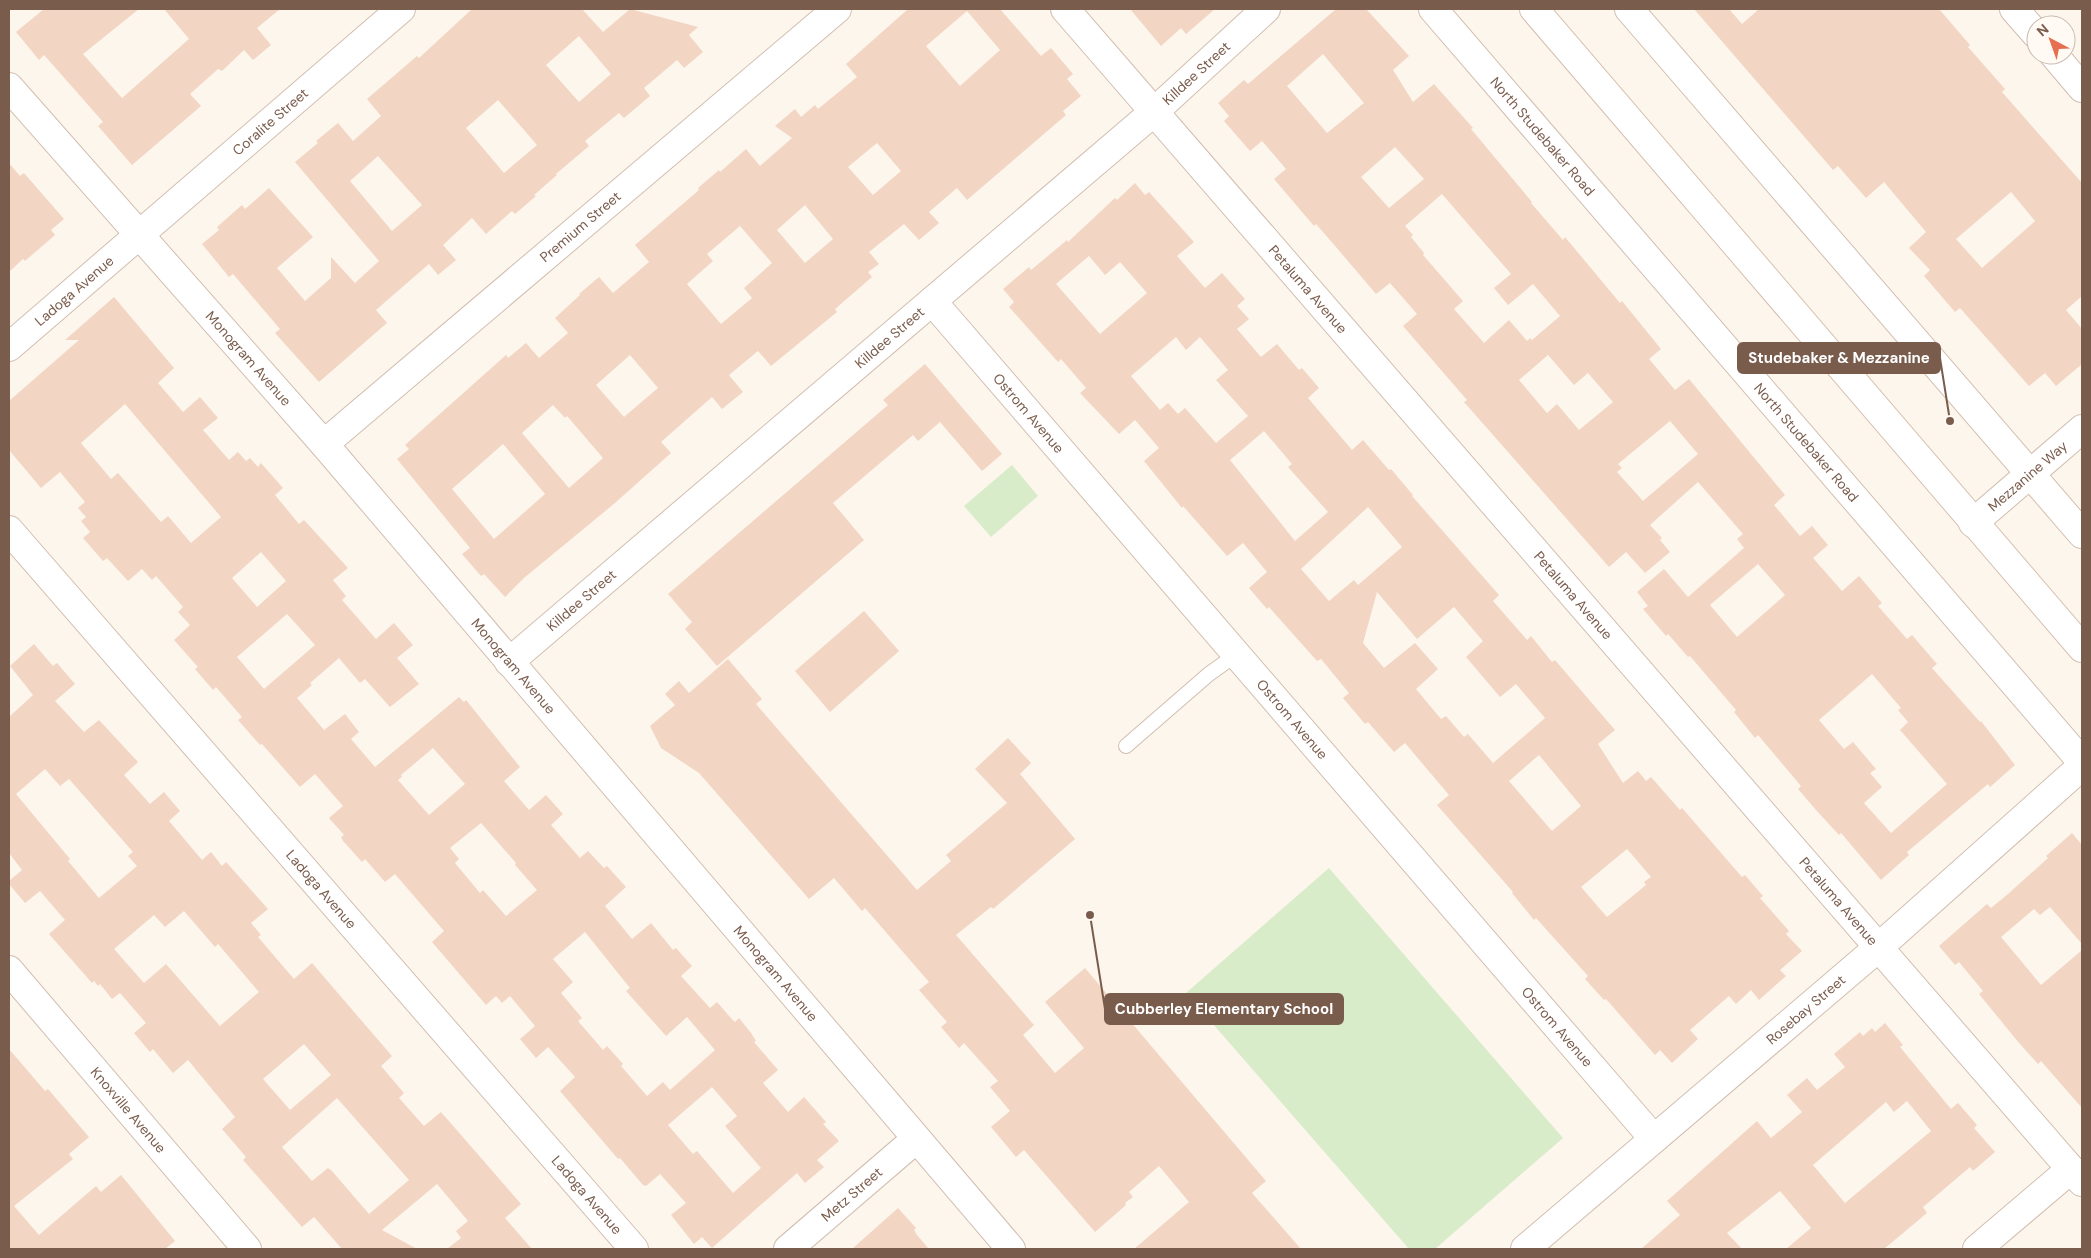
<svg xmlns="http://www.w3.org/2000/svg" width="2091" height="1258" viewBox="0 0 2091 1258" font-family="'DM Sans',sans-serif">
	<rect width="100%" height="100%" fill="#fdf6ec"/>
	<path fill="#d8ecc9" d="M1012 465 1038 496 991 537 964 506Z
		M1329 868 1563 1138 1435 1249H1409L1186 993Z"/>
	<path fill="#f3d5c3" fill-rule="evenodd" d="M44 9H139L83 54 122 98 189 39 164 9H280L257 28 271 45 253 60 244 50 222 71 218 69 190 94 201 106 132 165 98 126 103 122 75 90 44 55 39 60 16 32Z
		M472 9H582L603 32 630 9 698 27 689 35 703 52 684 68 677 60 644 88 650 96 624 118 619 113 585 141 589 146 556 174 557 175 534 195 536 196 515 214 512 211 486 234 472 218 443 245 456 260 438 275 429 264 376 310 387 323 319 382 275 333 280 329 233 274 229 277 202 244 219 230 217 227 242 205 245 209 269 188 313 237 277 268 305 301 331 278V257L355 283 379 261 295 162 318 143 316 141 338 123 353 141 381 116 367 99 417 56 419 58ZM579 36 611 74 579 102 546 65ZM498 100 537 145 504 173 466 128ZM378 156 422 205 392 231 350 181Z
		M908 9H1000L1041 56 1051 48 1073 74 1067 79 1081 96 1063 111 1066 115 967 200 957 188 929 212 939 223 919 240 904 224 869 252 879 264 868 272 872 277 835 309 837 312 771 366 758 351 729 375 743 392 722 409 712 397 661 442 671 453 615 503 524 578 505 597 484 574 481 576 462 554 470 548 397 459 409 449 405 445 506 355 508 358 526 343 539 358 568 333 555 318 580 295 579 294 599 277 613 293 649 262 635 245 699 190 698 188 719 170 720 172 746 149 760 166 792 138 775 126 795 109 801 117 815 105 818 109 857 77 846 64ZM967 11 1000 50 960 86 926 46ZM877 143 901 171 873 195 848 167ZM805 205 833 239 805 263 777 230ZM740 226 772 263 744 288 752 298 721 324 687 284 713 261 707 254ZM630 355 658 388 624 417 596 385ZM553 405 565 418 567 416 603 458 569 488 522 433ZM503 444 545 494 494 539 452 489Z
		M1130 9H1215L1186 34 1181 28 1161 46Z
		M1336 9H1366L1391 36 1409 56 1393 70 1413 102 1434 84 1473 128 1471 129 1532 202 1531 203 1563 240 1565 237 1620 303 1622 301 1661 349 1649 359 1675 390 1689 379 1785 495 1774 505 1800 536 1812 526 1828 545 1813 558 1842 591 1859 576 1882 603 1878 606 1907 639 1912 635 1937 664 1932 668 1980 722 1981 721 2015 765 1990 787 1988 784 1907 852 1909 855 1881 880 1841 833 1839 835 1816 810 1798 789 1801 786 1758 735 1755 738 1734 712 1736 710 1690 656 1688 657 1668 634 1666 636 1643 609 1648 606 1637 592 1664 569 1688 597 1744 548 1737 539 1743 534 1698 482 1650 525 1662 538 1660 540 1670 552 1645 573 1626 552 1609 567 1464 402 1467 400 1403 326 1417 314 1390 283 1376 294 1336 247 1316 224 1314 226 1274 179 1286 169 1262 141 1250 151 1224 121 1229 116 1218 103 1244 80 1248 84ZM1323 54 1364 103 1327 133 1287 86ZM1395 147 1424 179 1389 208 1361 177ZM1442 194 1511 274 1494 288 1508 305 1533 284 1560 316 1532 340 1530 338 1527 341 1509 320 1484 343 1454 309 1463 301 1423 255 1424 253 1411 237 1413 235 1405 226ZM1548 355 1574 385 1588 373 1613 402 1579 430 1557 404 1547 413 1519 380ZM1670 421 1698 454 1643 501 1617 472 1622 468 1618 464ZM1758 564 1785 595 1737 637 1710 605ZM1872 674 1901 708 1898 710 1908 722 1900 730 1947 784 1891 833 1864 803 1882 787 1870 773 1876 769 1853 742 1844 749 1819 720Z
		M1694 9H1729L1742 24 1759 9H1939L1970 45 1968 47 2005 89 2002 92 2082 183V296L2066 310 2082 329V364L2056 386 2045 373 2029 386 1960 308 1955 312 1924 276 1930 270 1909 248 1926 232 1884 182 1866 198 1838 166 1833 170ZM2011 192 2035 221 1982 268 1956 239Z
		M9 163 20 176 24 173 64 219 51 230 55 235 25 261 23 259 9 272Z
		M1135 183 1145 195 1149 192 1194 242 1177 256 1205 288 1222 273 1245 299 1237 306 1249 319 1237 329 1261 357 1277 344 1299 370 1302 368 1319 388 1308 398 1352 450 1363 440 1389 470 1391 469 1413 495 1412 496 1499 595 1493 601 1527 640 1531 636 1552 662 1555 660 1615 730 1598 744 1623 783 1638 771 1646 781 1651 777 1680 810 1682 808 1742 877 1745 875 1763 896 1760 898 1789 931 1786 934 1802 951 1780 970 1786 976 1759 1000 1751 990 1736 1004 1729 996 1690 1030 1698 1039 1672 1063 1660 1050 1655 1055 1606 999 1604 1000 1585 979 1588 976 1536 918 1534 920 1512 893 1513 892 1437 805 1449 795 1405 743 1394 752 1368 722 1365 724 1343 698 1349 693 1321 659 1317 661 1269 607 1267 609 1249 588 1267 572 1243 543 1227 556 1183 506 1182 508 1144 461 1159 448 1135 420 1119 434 1080 393 1086 388 1061 359 1058 362 1009 307 1014 302 1003 289 1029 267 1031 270 1067 240 1068 242 1115 198 1117 200ZM1089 256 1105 275 1120 262 1147 293 1100 334 1056 284ZM1176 337 1186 350 1200 337 1228 370 1216 380 1248 416 1216 443 1185 408 1178 414 1168 403 1160 410 1131 376ZM1264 431 1292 464 1288 467 1328 512 1295 541 1230 460ZM1368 507 1402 547 1358 585 1354 580 1329 601 1301 569ZM1377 592 1417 639 1454 607 1483 641 1466 657 1500 697 1516 684 1545 718 1493 763 1468 734 1464 737 1446 716 1441 719 1416 689 1438 669 1415 643 1384 668 1363 643ZM1539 755 1581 806 1552 831 1509 781ZM1627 849 1651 877 1644 882 1646 885 1607 917 1581 887Z
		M114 297 174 368 158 383 183 412 200 397 218 418 203 430 229 460 238 452 246 461 250 458 258 467 261 463 283 488 275 495 299 524 304 520 348 568 333 580 346 596 342 600 376 639 394 623 413 645 397 658 419 684 390 707 365 679 360 683 339 658 310 683 312 685 297 698 324 730 345 714 359 732 351 739 375 767 459 697 464 702 466 700 520 767 504 781 529 810 546 795 563 814 551 825 580 858 588 851 604 868 607 866 626 887 605 906 632 939 651 923 673 950 676 948 692 966 681 976 710 1008 717 1002 730 1017 735 1022 739 1018 751 1033 756 1041 754 1042 778 1070 763 1083 788 1112 804 1097 826 1122 823 1124 839 1141 817 1160 824 1167 805 1183 797 1173 712 1248 702 1237 694 1244 671 1215 686 1203 660 1174 646 1186 643 1185 620 1158 618 1159 560 1091 575 1077 548 1047 536 1058 520 1039 535 1026 510 996 502 1003 496 996 486 1005 432 942 444 931 395 874 385 882 365 859 362 862 343 841 341 837 344 835 329 818 343 806 315 774 300 787 262 744 260 745 238 720 242 717 216 687 213 690 195 669 198 667 174 640 190 625 178 612 183 607 156 576 152 580 142 569 128 581 107 558 103 561 83 538 90 532 81 521 86 517 78 508 85 502 60 472 41 488 9 450V401L79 340H65ZM125 404 221 517 191 543 168 516 161 522 118 473 111 479 81 443ZM261 552 286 581 257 607 232 578ZM287 614 315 645 264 689 237 657ZM433 748 465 784 429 815 398 780 402 777 401 775ZM481 823 516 863 515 865 537 890 506 916 483 890 480 893 455 863 459 859 450 848ZM585 932 630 988 626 991 666 1036 687 1017 715 1050 670 1090 663 1082 647 1096 621 1066 623 1064 607 1046 603 1050 578 1021 582 1018 561 993 573 982 553 959ZM712 1087 737 1116 725 1126 761 1168 733 1193 697 1151 693 1154 668 1125Z
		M925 364 1002 454 982 471 940 422 918 441 913 435 833 503 864 540 717 666 685 629 692 622 668 594 888 405 883 400Z
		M864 611 899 651 830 712 795 671Z
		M34 644 53 666 57 663 75 684 55 701 84 732 99 720 138 762 124 775 150 804 164 792 180 811 169 821 202 860 211 852 222 866 226 862 268 909 251 923 261 935 258 937 294 979 312 963 392 1056 381 1066 404 1093 399 1098 424 1126 441 1112 521 1204 505 1218 532 1249H447L461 1238 456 1231 468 1221 437 1184 382 1230 417 1249H342L314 1217 302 1227 243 1160 246 1157 222 1129 235 1117 188 1060 173 1073 153 1049 150 1052 134 1033 146 1023 120 993 112 999 100 984 98 986 94 981 92 983 49 934 65 920 40 891 25 903 9 884V881L22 870 9 853V717L33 695 10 666ZM45 769 60 786 69 779 133 852 128 856 137 866 99 898 68 861 70 859 16 794ZM184 911 215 947 218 944 259 992 220 1026 166 964 144 983 114 949 154 915 165 927ZM304 1044 331 1075 290 1110 263 1079ZM337 1098 409 1180 369 1214 332 1171 328 1168 312 1181 282 1147Z
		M728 659 762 699 756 704 917 890 951 861 946 855 1007 803 975 769 1008 738 1031 763 1020 774 1075 839 993 909 991 907 956 935 1034 1025 1023 1035 1055 1073 1084 1048 1045 1002 1085 968 1266 1181 1252 1193 1301 1249H1134L1189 1202 1159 1166 1129 1192 1133 1197 1125 1203 1126 1205 1095 1232 1024 1150 1016 1157 991 1127 1010 1111 990 1087 998 1081 964 1043 959 1048 941 1027 947 1022 919 990 929 982 865 908 862 911 834 878 809 899 699 773 661 748 650 726 675 705 665 694 679 681 689 693Z
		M2072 833 2082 845V944L2050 907 2040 915 2034 909 2001 937 2041 985 2082 950V1108L2041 1061 2038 1064 2019 1043 1979 994 1983 991 1959 962 1955 965 1939 946 1987 904 1991 908 2008 894 2048 858 2046 856Z
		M1885 1023 1903 1045 1900 1047 1951 1109 1958 1103 1977 1125 1974 1128 1995 1152 1973 1171 1970 1167 1923 1207 1927 1213 1884 1249H1786L1811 1228 1780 1191 1727 1233 1742 1249H1641L1680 1215 1667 1201 1757 1121 1771 1138 1802 1112 1787 1095 1807 1078 1817 1090 1845 1067 1834 1054 1860 1032 1863 1036 1872 1028 1875 1032ZM1907 1101 1931 1131 1845 1203 1813 1165 1886 1102 1894 1112Z
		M9 1049 45 1091 48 1089 89 1137 69 1154 73 1159 14 1206 39 1235 96 1186 101 1192 121 1175 175 1241 165 1249H9Z
		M898 1208 916 1228 914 1230 917 1235 929 1249H852Z"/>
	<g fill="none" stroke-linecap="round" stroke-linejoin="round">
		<g stroke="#d1beb0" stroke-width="16">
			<path id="service" d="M1126 746 1209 674 1237 654"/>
		</g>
		<g stroke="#d1beb0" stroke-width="30">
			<g id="minor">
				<path id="s1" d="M1065 9 2082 1182"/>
				<path id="s2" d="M1433 9 2082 762"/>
				<path d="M1629 9 2082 534"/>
				<path d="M2014 9 2036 34"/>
				<path d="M2054 55 2082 88"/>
				<path id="s3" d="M9 87 324 444 1011 1249"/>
				<path id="s4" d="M932 301 1654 1139"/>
				<path id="s5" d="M9 347 401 9"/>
				<path id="s6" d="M324 444 837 9"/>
				<path id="s7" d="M1973 523 2082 429"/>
				<path id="s8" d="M9 530 634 1249"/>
				<path id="s9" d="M509 662 1155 111 1266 9"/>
				<path id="s10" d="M9 970 247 1249"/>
				<path id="s11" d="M788 1249 916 1139"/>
				<path id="s12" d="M1525 1249 1879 947 2082 766"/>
				<path d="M1977 1249 2071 1169"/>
			</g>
		</g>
		<g stroke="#d6c0b0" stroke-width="30">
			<path id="secondary" d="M1534 9 2082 648"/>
		</g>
		<use href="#service" stroke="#fff" stroke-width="14"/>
		<use href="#minor" stroke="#fff" stroke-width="28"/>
		<use href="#secondary" stroke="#fff" stroke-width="28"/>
	</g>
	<g text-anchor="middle" stroke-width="4" stroke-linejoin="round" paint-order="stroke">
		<g font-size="14" fill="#7a5c4d" stroke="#fffaf3">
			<text dy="5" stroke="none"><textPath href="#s9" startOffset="905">Killdee Street</textPath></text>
			<text dy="5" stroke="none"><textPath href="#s5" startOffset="345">Coralite Street</textPath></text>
			<text dy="5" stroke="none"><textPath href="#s2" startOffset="168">North Studebaker Road</textPath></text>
			<text dy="5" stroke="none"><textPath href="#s6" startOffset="336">Premium Street</textPath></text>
			<text dy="5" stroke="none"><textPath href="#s1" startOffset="371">Petaluma Avenue</textPath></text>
			<text dy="5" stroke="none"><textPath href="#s5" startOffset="86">Ladoga Avenue</textPath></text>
			<text dy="5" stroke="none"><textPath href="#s9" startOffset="500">Killdee Street</textPath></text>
			<text dy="5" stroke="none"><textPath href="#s3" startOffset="362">Monogram Avenue</textPath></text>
			<text dy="5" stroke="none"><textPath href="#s4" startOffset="148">Ostrom Avenue</textPath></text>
			<text dy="5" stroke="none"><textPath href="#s2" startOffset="572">North Studebaker Road</textPath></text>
			<text dy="5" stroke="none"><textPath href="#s7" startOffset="72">Mezzanine Way</textPath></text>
			<text dy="5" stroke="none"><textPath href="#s1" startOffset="776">Petaluma Avenue</textPath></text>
			<text dy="5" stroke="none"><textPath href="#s9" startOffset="95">Killdee Street</textPath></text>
			<text dy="5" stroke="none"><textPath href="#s3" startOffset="768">Monogram Avenue</textPath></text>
			<text dy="5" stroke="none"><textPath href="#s4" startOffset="552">Ostrom Avenue</textPath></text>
			<text dy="5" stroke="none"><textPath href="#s8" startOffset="476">Ladoga Avenue</textPath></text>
			<text dy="5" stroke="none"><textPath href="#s1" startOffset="1181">Petaluma Avenue</textPath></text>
			<text dy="5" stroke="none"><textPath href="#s3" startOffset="1172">Monogram Avenue</textPath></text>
			<text dy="5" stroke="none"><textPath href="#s12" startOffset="369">Rosebay Street</textPath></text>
			<text dy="5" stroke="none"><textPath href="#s4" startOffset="958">Ostrom Avenue</textPath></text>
			<text dy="5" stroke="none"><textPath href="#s10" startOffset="184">Knoxville Avenue</textPath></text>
			<text dy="5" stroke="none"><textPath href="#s11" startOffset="84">Metz Street</textPath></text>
			<text dy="5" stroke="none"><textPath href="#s8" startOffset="881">Ladoga Avenue</textPath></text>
		</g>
	</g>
	<path fill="none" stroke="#7a5c4d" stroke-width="2" d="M1950 421L1940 358M1090 915L1105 1009"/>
	<g fill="#7a5c4d" stroke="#fffaf3" stroke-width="2">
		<circle cx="1950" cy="421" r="5"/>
		<circle cx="1090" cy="915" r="5"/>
	</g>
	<g fill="#7a5c4d" stroke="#7a5c4d" stroke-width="2">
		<rect x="1738" y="343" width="202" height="30" rx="5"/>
		<rect x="1105" y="994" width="238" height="30" rx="5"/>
	</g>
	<g font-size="15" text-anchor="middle" font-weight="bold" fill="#fff">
		<text x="1839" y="363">Studebaker &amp; Mezzanine</text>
		<text x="1224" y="1014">Cubberley Elementary School</text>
	</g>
	<rect width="2091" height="1258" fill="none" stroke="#7a5c4d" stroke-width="20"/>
	<g transform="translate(2051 40) rotate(319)"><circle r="24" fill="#fffaf3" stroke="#cabbb1"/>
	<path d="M0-4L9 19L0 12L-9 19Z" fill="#e76f51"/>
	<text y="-8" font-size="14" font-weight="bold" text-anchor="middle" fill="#7a5c4d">N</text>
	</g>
</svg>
